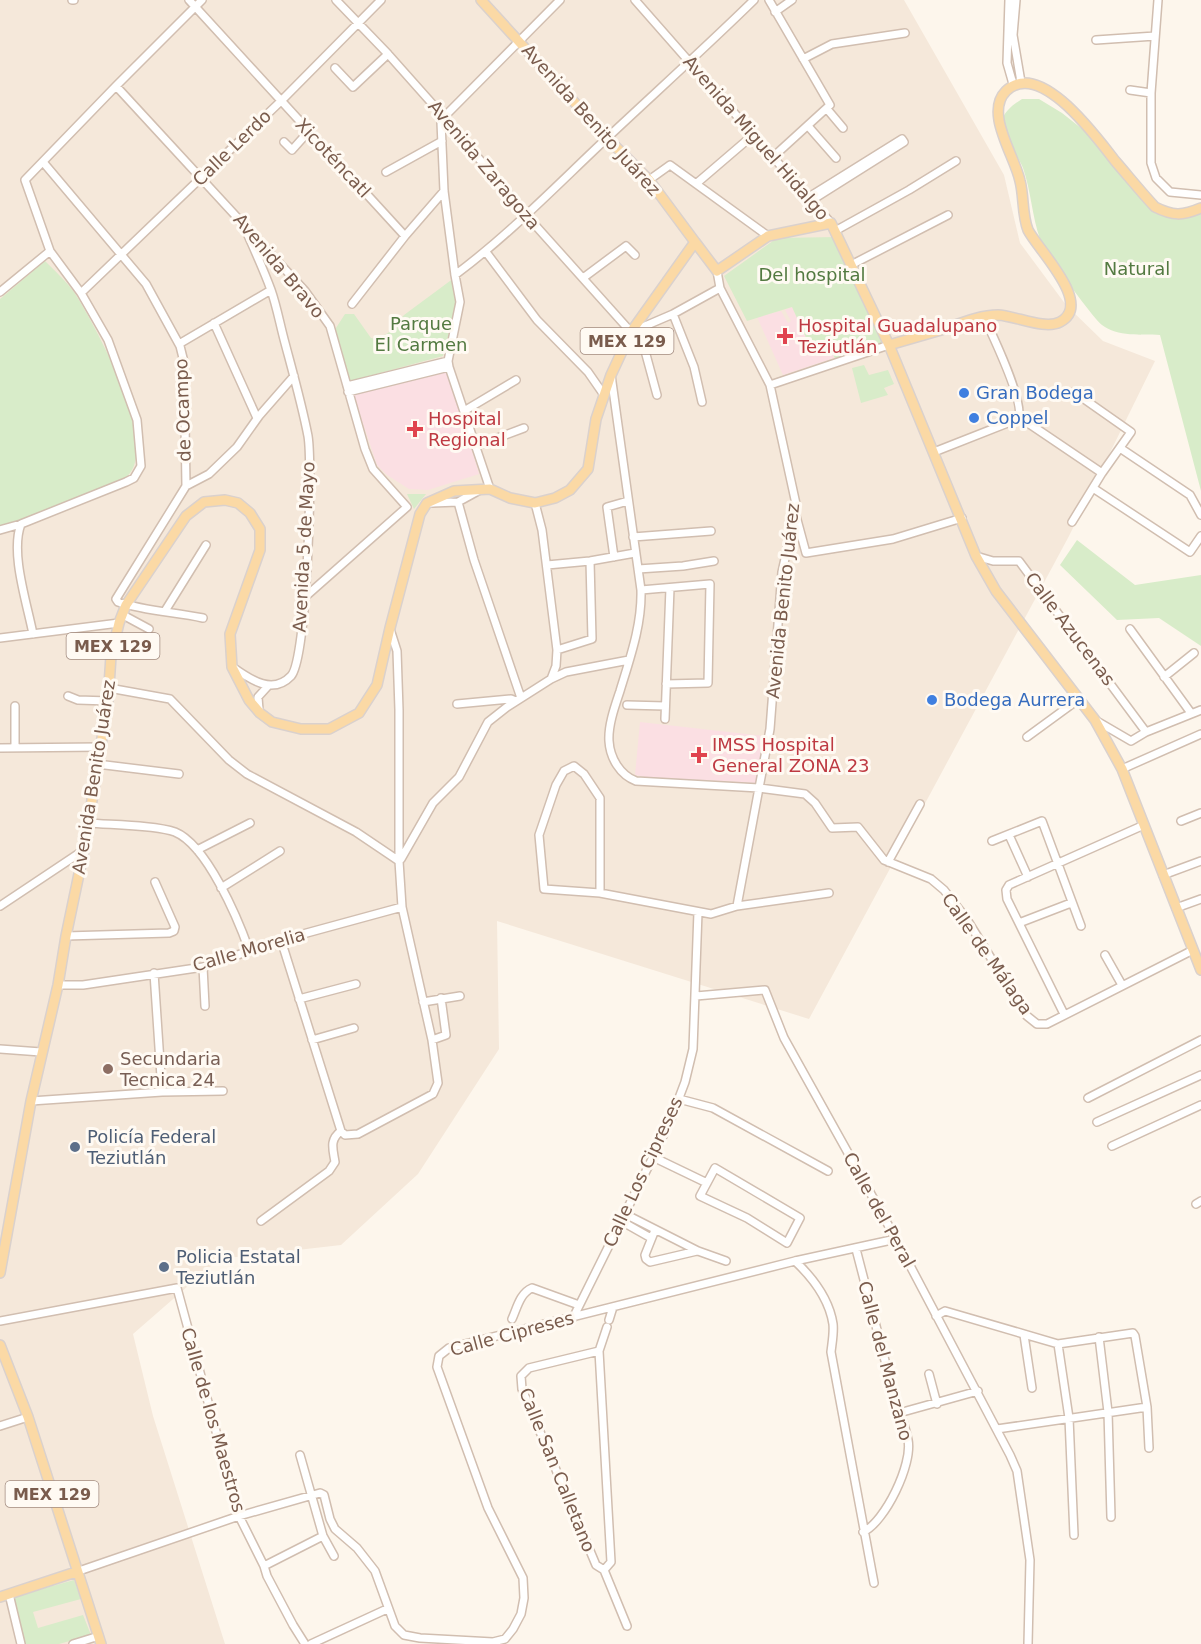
<svg xmlns="http://www.w3.org/2000/svg" width="1201" height="1644" viewBox="0 0 1201 1644" font-family="'DejaVu Sans',sans-serif">
	<rect width="100%" height="100%" fill="#fdf6ec"/>
	<path fill="#f5e8da" d="M0 0H904L1004 175 1020 243 1066 305 1103 341 1155 361 1069 536 809 1019 497 921 499 1049 418 1174 341 1245 219 1259 133 1334 153 1416 225 1644H0Z"/>
	<path fill="#fbdfe3" d="M792 307 813 353 822 350 824 352 830 349 834 358 783 375 757 317 781 311 788 323 791 321 785 310Z
		M448 370 479 474 428 490 409 489 387 475 377 465 353 394Z
		M640 722 764 736 756 783 645 777 635 775Z"/>
	<path fill="#d8ecc9" d="M1022 99H1039L1062 113 1081 128 1116 165 1147 203 1178 219 1201 214V491L1160 335C1142 334 1117 337 1102 325 1092 317 1044 251 1040 239 1032 216 1031 191 1023 168 1018 155 1001 135 1002 122 1003 112 1014 104 1022 99Z
		M837 237 887 346 837 362 830 349 813 353 792 307 747 321 724 276 777 238Z
		M45 261C55 271 66 281 74 292 94 323 164 450 125 478L0 528V299Z
		M454 278 457 301 443 356 347 382 334 331 345 314H354L371 338 376 339 388 333 404 315Z
		M864 365 869 375 888 370 894 384 884 388 888 395 861 403 852 368Z
		M407 494H426L414 509Z
		M1077 540 1135 585 1201 575V646L1159 618 1117 620 1060 565Z
		M74 1580 81 1599 33 1612 38 1628 83 1615 91 1635 59 1644H23L13 1597Z"/>
	<g fill="none" stroke-linecap="round" stroke-linejoin="round">
		<g stroke="#d1beb0" stroke-width="10">
			<path id="minor" d="M72 0H74
				M189 0 405 236
				M336 0 388 54 444 117 527 216 631 332 673 314 720 288
				M635 0 831 223
				M769 0 830 105 773 157
				M1009 0 1007 63 1013 84
				M1016 0 1013 35 1021 82
				M1158 0 1151 93V163L1156 178 1170 192 1201 195
				M775 12 792 0
				M1096 40 1155 36
				M803 59 832 44 905 33
				M335 68 353 87 388 54
				M116 86 305 291 330 326 365 449 373 469 407 507 305 597
				M1130 90 1151 93
				M827 109 843 128
				M808 126 836 158
				M284 142 292 150 309 131
				M43 162 146 284 180 346 184 362 186 486 116 599 118 602C145 611 174 612 203 618
				M386 172 442 141
				M649 180 670 165 768 236
				M697 183 753 135
				M809 197 902 139 904 142 812 200
				M835 231 909 190 956 161
				M486 252 537 320 588 372 604 395
				M851 265 948 215
				M717 271 720 288 770 385 796 504 795 514 782 572 770 729 737 906
				M455 275C510 234 557 185 607 138 656 92 706 47 754 0
				M583 278 626 246 635 255
				M0 292 50 251
				M81 293 281 101 381 0
				M352 304 405 236 444 191
				M673 314 694 367 702 402
				M984 317C992 334 1026 405 1018 419
				M214 323 257 418
				M638 325 657 395
				M179 344 271 290
				M611 375 641 590C642 625 630 658 620 691 615 706 608 725 609 741 610 758 620 775 636 781L759 788 805 794 815 803 832 828 858 827 884 860 931 879 944 890 966 918 1027 1016 1037 1024H1047L1193 950
				M770 385 889 345
				M347 386 448 361
				M348 392 449 367
				M464 411 516 380
				M476 446 524 428
				M1120 448 1190 495 1201 515
				M934 452 1018 419 1031 425 1102 473
				M186 486 209 474 237 447 259 416 294 376
				M1093 488 1190 552 1201 536
				M490 489 449 367 448 361 460 302 455 275 444 191 441 122 444 117 560 0
				M458 502 474 560 521 698
				M432 503 458 502 478 491
				M796 516 806 553 893 539 962 518
				M1072 522 1102 473 1131 432 1074 392
				M21 524C10 553 27 603 33 634
				M0 530 21 524 126 482 134 478 141 466 137 420 108 340 81 293 50 251 25 180 116 86 202 0
				M633 537 711 531
				M976 556 993 561H1019L1146 732
				M614 557 607 507 628 501
				M547 565 590 561 635 553
				M638 569 683 566 714 561
				M641 590 710 584 708 683 666 684
				M165 611 206 545
				M123 615 149 629
				M1130 629 1191 713
				M0 638 119 623
				M557 650 592 639 590 561
				M234 668C251 680 273 695 291 676 307 659 313 466 308 436 302 405 293 373 285 343 280 325 277 307 271 290 263 268 253 247 244 226
				M1164 677 1194 653
				M551 679 566 672 629 660
				M109 688 170 699 229 760 247 774 356 832 399 861
				M68 696 78 700 108 701
				M457 704 511 699 516 701
				M627 705 665 706
				M259 710 258 697 268 686
				M665 719 670 588
				M1095 720 1131 741 1146 732 1201 710
				M1027 737 1079 699
				M0 748 100 747
				M15 748V706
				M97 764 179 774
				M1122 769 1201 734
				M1181 821 1201 813
				M88 823C111 825 155 825 175 832 207 845 238 919 249 950
				M1009 835 1028 877
				M992 841 1042 821 1081 926
				M197 850 250 823
				M401 859 433 803 459 777 488 722 507 707 551 679 556 666 557 650 542 530 535 503
				M888 862 920 804
				M1163 875 1201 861
				M221 888 280 851
				M600 893V798L584 774 574 766 564 771 556 785 539 835 544 889 600 893 711 914 737 906 829 893
				M0 906 84 850
				M1176 908 1201 899
				M1019 923 1071 903
				M66 936 169 933 174 931 175 927 155 882
				M281 940 341 1131 345 1135 358 1134 433 1094 438 1083 432 1040 402 907 399 861V710L397 651 390 629
				M1105 955 1122 985
				M203 967 205 1006
				M154 973 162 1092
				M58 985H83L203 967 281 940 402 907
				M696 996 765 990 784 1038 896 1239 1010 1455 1017 1471 1030 1560 1028 1644
				M299 999 356 984
				M423 1002 460 996
				M1064 1014 1007 899 1006 890 1009 885 1144 825
				M312 1040 354 1028
				M432 1040 446 1035 441 998
				M0 1049 41 1052
				M1088 1098 1201 1040
				M679 1099 713 1108 828 1171
				M31 1101 162 1092 223 1091
				M1097 1122 1201 1075
				M1112 1146 1201 1105
				M653 1157 707 1183
				M715 1168 800 1218 787 1243 747 1218 700 1196Z
				M1196 1204 1201 1201
				M625 1214 698 1251 726 1261
				M261 1221 329 1171 335 1162C333 1149 329 1140 341 1131
				M621 1221 651 1238
				M655 1230 645 1255 646 1259 650 1262 697 1251
				M856 1249C868 1296 881 1344 893 1392 898 1408 905 1424 908 1440 913 1464 885 1522 863 1532
				M795 1261C813 1278 829 1298 833 1324 834 1333 832 1343 831 1352L874 1583
				M936 1316 945 1311 1058 1344 1133 1333 1135 1336 1147 1407 1149 1448
				M573 1318 653 1157 671 1119 685 1082 693 1049 698 912
				M512 1319C517 1308 520 1293 532 1288L579 1305
				M609 1320 613 1307
				M0 1321 177 1288 239 1516 264 1566 267 1576 293 1625 305 1644
				M1024 1335 1032 1388
				M1099 1337 1108 1412 1111 1517
				M1058 1344 1069 1418 1074 1535
				M599 1351 529 1368 521 1376 522 1389 596 1565 604 1570
				M929 1374 937 1404
				M899 1413 978 1391
				M0 1426 28 1417
				M997 1429 1147 1407
				M300 1455 323 1536 334 1556
				M264 1566 323 1536
				M604 1570 611 1562 599 1351 607 1327
				M604 1570 627 1626
				M76 1572 239 1516 320 1493 324 1495 330 1519 335 1529 357 1548 375 1571 395 1626 404 1635 420 1638 493 1642 505 1639 513 1629 521 1614 524 1598 523 1578 488 1508 437 1367 439 1356 449 1348 795 1261 896 1239
				M9 1594 21 1644
				M73 1644 99 1636
				M311 1644 387 1609"/>
		</g>
		<g stroke="#dad1cd" stroke-width="12">
			<path id="major" d="M695 242 717 271 768 236 831 223 889 345 976 556 996 591 1095 720 1122 769 1201 970
				M889 345C906 340 924 335 941 330 959 324 979 315 998 315 1016 316 1045 330 1060 322 1094 304 1038 250 1028 230 1022 215 1024 196 1020 181 1015 156 984 113 1006 91 1040 58 1097 138 1116 162 1129 177 1141 192 1155 207 1173 216 1182 216 1201 208
				M0 1273 31 1101 58 985 66 936 84 850 108 701 111 656 119 623 126 605 186 516 204 502 225 500 238 503 250 513 260 529V550L230 634 232 667 249 700 260 713 272 722 301 729H329L359 713 377 685 390 628 420 514 427 503 454 491 490 489 510 498 535 503 555 498 570 490 588 469 596 419 611 375 631 332 695 242 649 180 607 138 481 0
				M0 1345 28 1417 101 1644
				M0 1597 76 1572"/>
		</g>
		<use href="#minor" stroke="#fff" stroke-width="7"/>
		<use href="#major" stroke="#fbd9a5" stroke-width="9"/>
	</g>
	<g fill="#e0444e" stroke="#fffaf3" stroke-width="2">
		<path d="M782 327h6v6h6v6h-6v6h-6v-6h-6v-6h6z"/>
		<path d="M412 420h6v6h6v6h-6v6h-6v-6h-6v-6h6z"/>
		<path d="M696 746h6v6h6v6h-6v6h-6v-6h-6v-6h6z"/>
	</g>
	<g fill="#3f7fe0" stroke="#fffaf3" stroke-width="2">
		<circle cx="964" cy="393" r="6"/>
		<circle cx="974" cy="418" r="6"/>
		<circle cx="932" cy="700" r="6"/>
	</g>
	<circle fill="#8d6e63" stroke="#fffaf3" stroke-width="2" cx="108" cy="1069" r="6"/>
	<g fill="#5c6f8a" stroke="#fffaf3" stroke-width="2">
		<circle cx="75" cy="1147" r="6"/>
		<circle cx="164" cy="1267" r="6"/>
	</g>
	<g text-anchor="middle" stroke-width="6" stroke-linejoin="round" paint-order="stroke">
		<g fill="#fffaf3" stroke="#a28b7f" stroke-width="1.5">
			<rect x="580.5" y="328" width="93" height="26" rx="4.5"/>
			<rect x="66.5" y="633" width="93" height="26" rx="4.5"/>
			<rect x="5.5" y="1481" width="93" height="26" rx="4.5"/>
		</g>
		<g font-size="16" font-weight="bold" fill="#7a5c4d">
			<text x="627" y="347">MEX 129</text>
			<text x="113" y="652">MEX 129</text>
			<text x="52" y="1500">MEX 129</text>
		</g>
		<g font-size="18" fill="#7a5c4d" stroke="#fffaf3">
			<text transform="translate(591 120) rotate(48)" y="6">Avenida Benito Juárez</text>
			<text transform="translate(756 138) rotate(49)" y="6">Avenida Miguel Hidalgo</text>
			<text transform="translate(232 148) rotate(-44)" y="6">Calle Lerdo</text>
			<text transform="translate(333 158) rotate(47)" y="6">Xicoténcatl</text>
			<text transform="translate(484 165) rotate(50)" y="6">Avenida Zaragoza</text>
			<text transform="translate(279 266) rotate(50)" y="6">Avenida Bravo</text>
			<text transform="translate(183 410) rotate(-92)" y="6">de Ocampo</text>
			<text transform="translate(304 547) rotate(-87)" y="6">Avenida 5 de Mayo</text>
			<text transform="translate(783 601) rotate(-84)" y="6">Avenida Benito Juárez</text>
			<text transform="translate(1070 629) rotate(53)" y="6">Calle Azucenas</text>
			<text transform="translate(94 777) rotate(-81)" y="6">Avenida Benito Juárez</text>
			<text transform="translate(249 950) rotate(-16)" y="6">Calle Morelia</text>
			<text transform="translate(987 954) rotate(55)" y="6">Calle de Málaga</text>
			<text transform="translate(643 1172) rotate(-65)" y="6">Calle Los Cipreses</text>
			<text transform="translate(879 1210) rotate(61)" y="6">Calle del Peral</text>
			<text transform="translate(512 1334) rotate(-15)" y="6">Calle Cipreses</text>
			<text transform="translate(885 1361) rotate(75)" y="6">Calle del Manzano</text>
			<text transform="translate(213 1420) rotate(74)" y="6">Calle de los Maestros</text>
			<text transform="translate(557 1470) rotate(68)" y="6">Calle San Calletano</text>
		</g>
		<g font-size="18" fill="#537a41" stroke="#fffaf3">
			<text x="1137" y="275">Natural</text>
			<text x="812" y="281">Del hospital</text>
			<text x="421" y="330">Parque<tspan x="421" dy="21">El Carmen</tspan></text>
		</g>
		<g font-size="18" fill="#be3a42" stroke="#fffaf3" text-anchor="start">
			<text x="798" y="332">Hospital Guadalupano<tspan x="798" dy="21">Teziutlán</tspan></text>
			<text x="428" y="425">Hospital<tspan x="428" dy="21">Regional</tspan></text>
			<text x="712" y="751">IMSS Hospital<tspan x="712" dy="21">General ZONA 23</tspan></text>
		</g>
		<g font-size="18" fill="#366cbe" stroke="#fffaf3" text-anchor="start">
			<text x="976" y="399">Gran Bodega</text>
			<text x="986" y="424">Coppel</text>
			<text x="944" y="706">Bodega Aurrera</text>
		</g>
		<g font-size="18" fill="#785e54" stroke="#fffaf3" text-anchor="start">
			<text x="120" y="1065">Secundaria<tspan x="120" dy="21">Tecnica 24</tspan></text>
		</g>
		<g font-size="18" fill="#4e5e75" stroke="#fffaf3" text-anchor="start">
			<text x="87" y="1143">Policía Federal<tspan x="87" dy="21">Teziutlán</tspan></text>
			<text x="176" y="1263">Policia Estatal<tspan x="176" dy="21">Teziutlán</tspan></text>
		</g>
	</g>
</svg>
